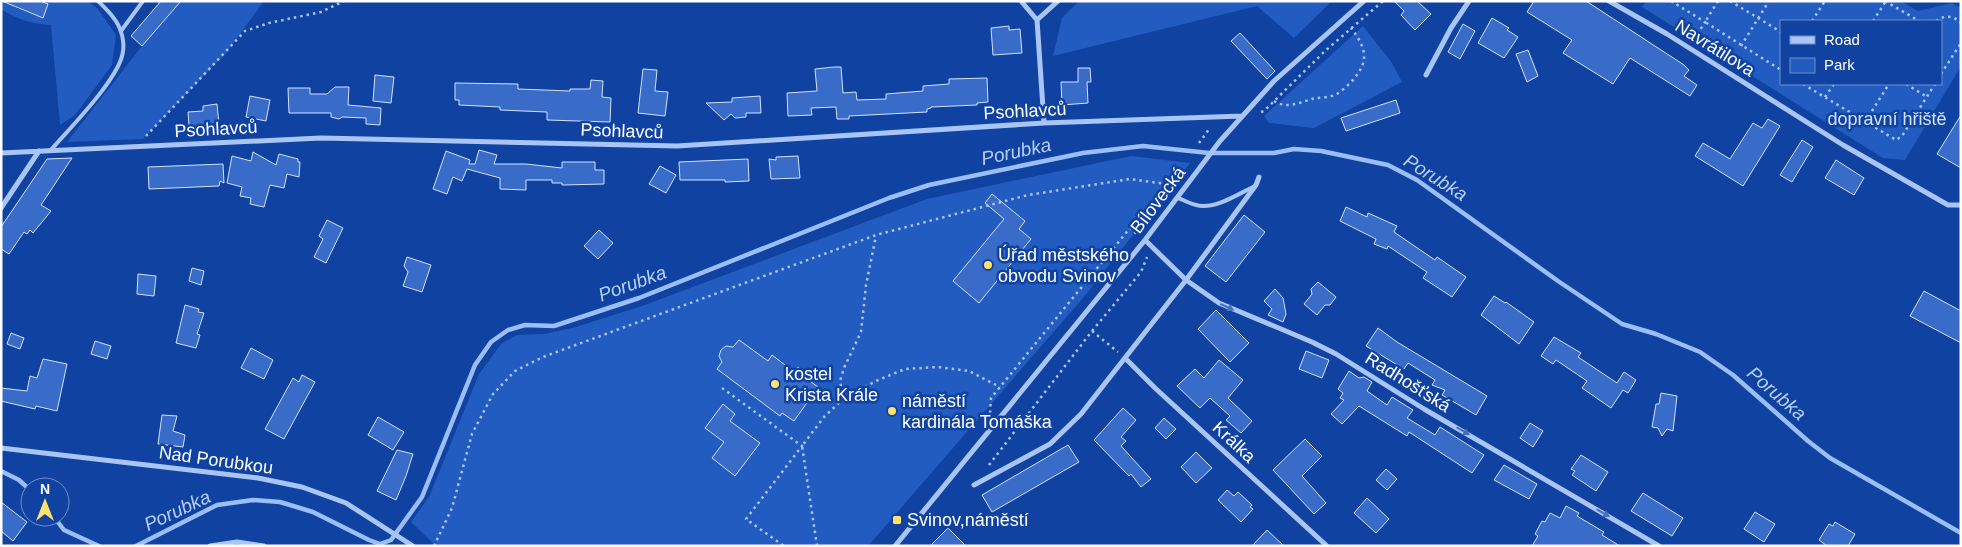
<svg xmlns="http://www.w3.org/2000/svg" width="1962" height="547" viewBox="0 0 1962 547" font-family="Helvetica,sans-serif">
	<rect width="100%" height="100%" fill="#1042a2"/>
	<path fill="#235cc0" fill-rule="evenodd" d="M1 1H16L14 7 42 18 49 1H88L98 9 116 35 112 65 75 115 60 125 51 25C34 24 15 19 1 9Z
		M181 1H264L226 53 143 139 67 142 142 46Z
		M1079 1H1332L1294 38 1257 6 1053 56 1062 18Z
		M1647 1H1901L1918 11 1952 3 1961 8V66L1905 160 1883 158 1642 7ZM1941 21V84H1781V21Z
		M1363 26 1392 63 1402 82 1314 128 1269 123 1264 116Z
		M1131 156 1190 163 1083 298 868 546H436L411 522 429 497 479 374 501 344 517 335 545 334 576 327 642 306 927 199Z"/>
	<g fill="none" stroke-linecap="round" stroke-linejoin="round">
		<path stroke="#9bbef9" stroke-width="4.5" d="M1 471 19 480 30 490
			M54 517 64 530 99 546
			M136 546 217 505 253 500 280 502 313 512 369 540 380 544 391 540 422 497 475 365 491 342 508 330 525 325 554 326 639 298 889 198 929 185 1083 153 1143 146 1209 153H1274L1294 149 1321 151 1388 165 1417 180 1558 281 1622 324 1656 334 1700 352 1733 375 1808 441 1830 458 1961 533"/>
	</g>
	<path fill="#396cc8" stroke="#d3e2fe" d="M2 1H40L48 4 43 18Z
		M161 1H181L142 46 131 36Z
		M1394 1H1417L1431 14 1415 30 1401 15 1404 11Z
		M1534 1H1586L1684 65 1689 70 1684 76 1697 85 1690 96 1630 58 1613 84 1563 53 1572 40 1527 12Z
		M1492 18 1509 28 1507 30 1518 37 1504 58 1478 43Z
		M1463 24 1475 31 1460 59 1448 52Z
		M1009 26V30L1020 29 1022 53 993 55 991 28Z
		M1240 33 1275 71 1267 79 1231 41Z
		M1528 50 1538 76 1527 82 1516 54Z
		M834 67H841L843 93 856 92 857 100 886 99V94L923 91V86L949 84V79L987 78 988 102 977 103V105L931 107V108L927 109V112L849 116V119H837L836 107 811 108 812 115 788 116 787 93 817 91 815 69Z
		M1078 68H1090L1091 82H1087L1088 103 1062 105 1061 82H1078Z
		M643 69 657 70 655 91 668 92 665 116 638 113Z
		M375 75 394 77 391 103 373 101Z
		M591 80 603 81 602 97 611 98 610 122 547 120V112L500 110V107L459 105V100H455V83L518 84V89L570 91V89H590Z
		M335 87H349L348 105 381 108 380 125 366 124V118L342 117 339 119 331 117V113H289L288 88H310V94H327Z
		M250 96 270 100 266 121 246 117Z
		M760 96 761 113H746V117L735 118 731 114 724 120 706 103 732 102V98Z
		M1396 100 1400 113 1346 131 1341 118Z
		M217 104 219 124 189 126 188 112 203 111V106Z
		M1961 115V168L1937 154Z
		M1768 119 1780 126 1743 186 1695 156 1703 143 1730 159 1753 123 1762 128Z
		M1802 140 1813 147 1792 182 1780 175Z
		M479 150 497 155 494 164H526L562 168V162H595V170H604V184L562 185V183H552V180H526V190L500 189V178L467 169 462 181 453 177 447 194 433 189 446 151 470 160 469 164H475Z
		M253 152 276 165 279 154 298 159V162H300L299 177 287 174 284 188 270 185 264 207 250 204 251 198 240 196 242 187 227 183 232 156 251 161Z
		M798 156 800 178 771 179 769 159 776 160V157Z
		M72 158 41 205 51 211 33 233 30 230 27 234 24 232 9 254 1 249V227L47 159Z
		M748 159 749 181 725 182V180H680L679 162Z
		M1836 160 1864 178 1854 195 1825 178Z
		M223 164 224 183 220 181 219 186 149 189 148 167Z
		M660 166 676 175 666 193 649 184Z
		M992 194 1025 221 1019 229 1031 239 979 303 953 281 1004 219 985 203Z
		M1346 207 1367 217 1368 213 1397 226 1394 232 1435 260 1437 257 1466 277 1452 297 1423 278 1427 272 1388 246 1387 249 1374 244 1376 239 1340 221Z
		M1244 215 1265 232 1226 282 1205 266Z
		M327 220 343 228 326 263 314 257 323 239 319 236Z
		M599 230 613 243 598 259 584 246Z
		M407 257 431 265 422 292 403 286 408 272 404 266Z
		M192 268 204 271 201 285 189 281Z
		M138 274 156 276 154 296 137 294Z
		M1318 282 1336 297 1330 305H1325L1317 315 1304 304 1312 294 1311 289Z
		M1275 289 1283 298 1286 314 1283 322 1268 315 1272 309 1264 301Z
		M1924 291 1961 311V343L1910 316Z
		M1494 296 1505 303 1506 302 1534 322 1519 344 1481 315Z
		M185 305 199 309 198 312 204 313 197 334 200 335 196 348 176 343Z
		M1216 310 1249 343 1230 362 1198 329Z
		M1378 328 1397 342 1487 396 1476 415 1442 395 1445 390 1432 385 1435 380 1408 363 1404 369 1366 346Z
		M11 333 24 338 20 349 7 344Z
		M1554 337 1581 353 1578 357 1617 383 1624 372 1636 380 1628 393 1623 390 1611 408 1582 388 1587 381 1556 360 1553 364 1541 356Z
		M739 340 768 361 772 355 794 372 798 367 809 376 807 379 818 387 794 421 782 413 780 416 717 369 722 362 719 356 721 350 726 346 733 347Z
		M95 341 111 346 107 359 91 354Z
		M251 348 273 360 264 379 241 368Z
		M1306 351 1329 360 1322 378 1299 369Z
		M43 359 67 364 57 411 36 406 35 409 1 401V388L27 391 30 376 37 378Z
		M1219 360 1243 380 1228 398 1252 421 1241 433 1226 420 1230 416 1210 398 1200 408 1177 386 1195 369 1204 378Z
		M1349 371 1359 378 1364 377 1372 382 1367 391 1387 405 1392 397 1413 410 1407 418 1435 435 1440 427 1484 455 1472 473 1409 432 1407 436 1359 406 1342 424 1331 414 1344 400 1340 398 1343 393 1338 389Z
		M302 375 315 382 284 439 265 429 293 378 299 382Z
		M1661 393 1677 396 1673 431 1667 429 1662 436 1658 428 1652 427 1656 404H1659Z
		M723 404 735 414 730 421 760 443 735 476 712 458 724 442 705 428Z
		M1123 408 1136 420 1121 437 1126 441 1121 446 1151 479 1141 487 1131 474 1129 476 1094 440Z
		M162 415 177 416 173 431 185 435 183 447 158 444Z
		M378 417 404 432 393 450 368 435Z
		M1164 418 1176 429 1166 439 1155 428Z
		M1530 423 1543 431 1533 447 1520 438Z
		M1305 439 1322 456 1302 476 1326 503 1314 514 1273 470Z
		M1068 445 1079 462 992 512 982 495Z
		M397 450 413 454 406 476 396 500 377 491Z
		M1196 452 1212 468 1196 483 1181 467Z
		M1581 455 1608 472 1596 491 1572 475 1575 471 1571 469Z
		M1504 465 1537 484 1529 499 1494 480Z
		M1386 469 1397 479 1387 490 1376 480Z
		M1227 490 1234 496 1238 492 1252 505 1250 507 1253 509 1241 522 1218 500Z
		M1643 493 1683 518 1672 536 1631 511Z
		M1367 498 1389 519 1376 533 1354 513Z
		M1 502 27 522 13 541 1 531Z
		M1566 506 1579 513 1577 516 1604 532 1602 535 1620 546H1532L1538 536 1535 534 1542 521 1545 522 1550 513 1560 518Z
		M1755 512 1775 524 1764 542 1744 529Z
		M1835 522 1855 534 1848 546H1827L1819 540 1829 524 1833 526Z
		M948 528 966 546H930Z
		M1267 530 1284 546H1252Z"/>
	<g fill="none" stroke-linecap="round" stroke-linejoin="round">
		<path stroke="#a9c5f6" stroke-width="2.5" stroke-dasharray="2.5 4" stroke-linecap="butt" d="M1671 1 1705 22 1694 40
			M1718 1 1705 22 1781 70
			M1730 1 1781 32
			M1885 1 1919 21
			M1812 21 1825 1
			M1873 21 1886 1
			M1936 21C1944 15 1953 15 1961 23
			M1741 46 1769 1
			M1941 74 1961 43
			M1803 84 1896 140 1902 136 1935 84
			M1906 84 1927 97
			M1825 97 1834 84
			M1274 101C1286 109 1299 103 1312 99 1319 97 1328 98 1335 95 1341 92 1348 85 1353 80 1370 60 1366 48 1351 28
			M1261 112 1264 111 1325 51 1383 1
			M1865 122 1889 84
			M146 136 245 31 269 23 321 12 344 1
			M1199 143 1210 128
			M1092 331 1118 352
			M722 388 802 446 746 519 784 546
			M843 399 840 381 844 368 861 332 866 285 876 236
			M990 413 991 398 1130 228 1138 235
			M989 465 1092 331 1141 272 1147 257
			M434 546 452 508 472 434 493 394 515 371 543 357 876 235 1028 195 1130 179 1166 184
			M817 546 802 446 824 417 843 399 876 381 905 369 938 367 969 371 1000 387"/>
		<path stroke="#a9c5f6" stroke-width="4" d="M121 31 143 1
			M50 151C68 130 121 77 123 51 124 46 123 37 121 32 118 20 106 9 98 1
			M1178 198C1184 200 1190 204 1196 205 1215 210 1238 194 1255 186"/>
		<path stroke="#a9c5f6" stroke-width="5" d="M1021 1 1037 20 1044 123
			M1609 1 1667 34 1843 145 1948 205H1961
			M1037 20 1058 1
			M1426 75 1451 28 1469 1
			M1 153 321 138 677 146 1044 123 1242 116
			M1 208 39 151
			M1145 240 1186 280 1219 303 1312 342 1336 354 1424 409 1659 546
			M1125 358 1155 388 1327 546
			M1 448 258 478 302 487 346 503 413 546
			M974 485 1050 444 1081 414 1186 280 1256 185 1259 177
			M210 546 237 542 264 546
			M895 546 1145 240 1220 141 1274 81 1364 1"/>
	</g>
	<defs><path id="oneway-solid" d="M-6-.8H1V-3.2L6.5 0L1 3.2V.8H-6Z" transform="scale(1.25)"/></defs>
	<g fill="#4670bf">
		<use href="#oneway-solid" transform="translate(1227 307) rotate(25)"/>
		<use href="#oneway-solid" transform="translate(1463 431) rotate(30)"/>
		<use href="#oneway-solid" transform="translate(1603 513) rotate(30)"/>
	</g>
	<g fill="#ffe26e" stroke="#1042a2" stroke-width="2">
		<circle cx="988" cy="265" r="5"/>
		<circle cx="775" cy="384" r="5"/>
		<circle cx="892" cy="411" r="5"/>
		<rect x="892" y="515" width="10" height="10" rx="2.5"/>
	</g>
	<g text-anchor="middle" stroke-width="5" stroke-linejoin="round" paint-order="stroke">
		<g font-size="18" fill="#fff" stroke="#1042a2">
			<text transform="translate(1715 48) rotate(32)" y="6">Navrátilova</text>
			<text transform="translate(1025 111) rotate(-3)" y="6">Psohlavců</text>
			<text transform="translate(216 129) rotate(-3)" y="6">Psohlavců</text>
			<text transform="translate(622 131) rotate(2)" y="6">Psohlavců</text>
			<text transform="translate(1158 200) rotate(-53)" y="6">Bílovecká</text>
			<text transform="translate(1408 382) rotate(32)" y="6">Radhošťská</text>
			<text transform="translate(1234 442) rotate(43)" y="6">Králka</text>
			<text transform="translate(216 460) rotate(8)" y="6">Nad Porubkou</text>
		</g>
		<g font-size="18" fill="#d3e2fe" stroke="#1042a2">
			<text x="1887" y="125">dopravní hřiště</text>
		</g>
		<g font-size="18" fill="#fff" stroke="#1042a2" text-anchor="start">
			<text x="998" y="261">Úřad městského<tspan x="998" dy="21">obvodu Svinov</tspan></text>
			<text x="785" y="380">kostel<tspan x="785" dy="21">Krista Krále</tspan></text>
			<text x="902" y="407">náměstí<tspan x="902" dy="21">kardinála Tomáška</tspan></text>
			<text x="907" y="526">Svinov,náměstí</text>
		</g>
		<g font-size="19" font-style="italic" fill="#b6d0fc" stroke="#1042a2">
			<text transform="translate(1016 151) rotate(-12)" y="7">Porubka</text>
			<text transform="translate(1436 177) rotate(32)" y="7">Porubka</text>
			<text transform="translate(632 283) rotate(-20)" y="7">Porubka</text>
			<text transform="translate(1777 393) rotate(41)" y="7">Porubka</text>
			<text transform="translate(177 510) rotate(-25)" y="7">Porubka</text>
		</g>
	</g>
	<rect width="1962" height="547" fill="none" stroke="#ffffff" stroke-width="5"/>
	<rect x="1780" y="20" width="162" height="65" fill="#1042a2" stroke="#708ec7"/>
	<rect x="1790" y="36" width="25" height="8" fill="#a9c5f6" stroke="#708ec7"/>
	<text x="1824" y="45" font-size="15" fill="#ffffff">Road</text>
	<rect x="1790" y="58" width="25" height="15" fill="#235cc0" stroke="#708ec7"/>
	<text x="1824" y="70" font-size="15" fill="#ffffff">Park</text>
	<g transform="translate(45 502)"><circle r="24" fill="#1042a2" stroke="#708ec7"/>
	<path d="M0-4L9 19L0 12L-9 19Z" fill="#ffe26e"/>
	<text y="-8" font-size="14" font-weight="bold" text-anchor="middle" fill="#ffffff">N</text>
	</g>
</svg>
